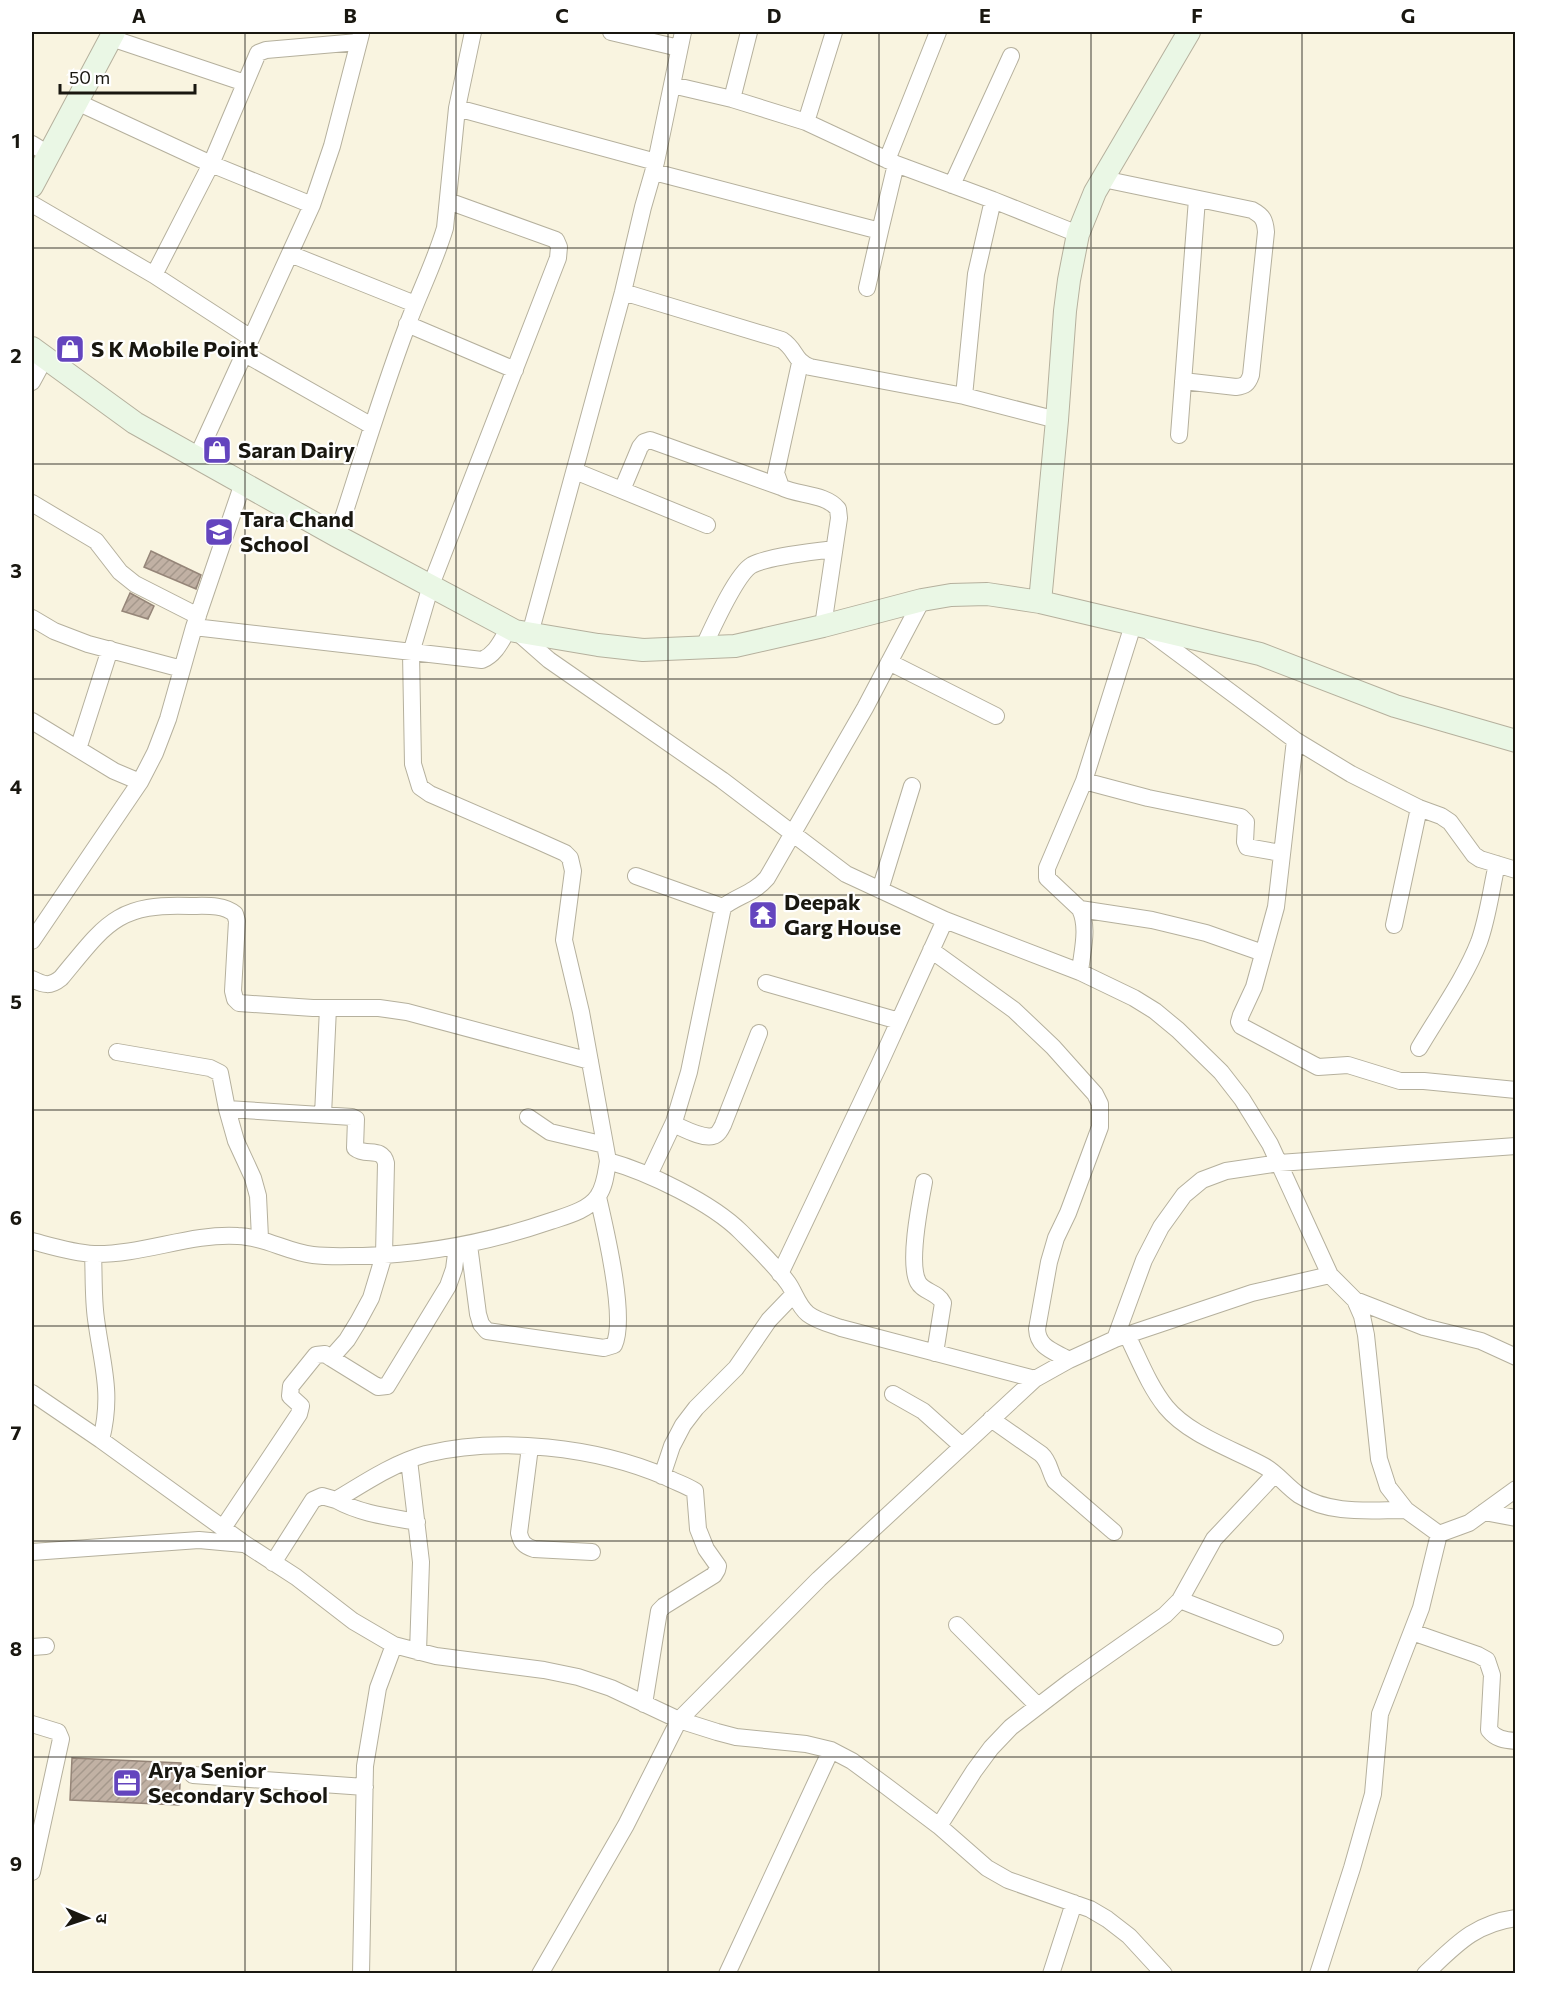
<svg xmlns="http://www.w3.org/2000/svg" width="1547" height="2005" viewBox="0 0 1547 2005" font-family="Commissioner,'Noto Sans Devanagari',sans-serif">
	<defs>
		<pattern id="building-hatch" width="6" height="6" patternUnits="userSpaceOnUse" patternTransform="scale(1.5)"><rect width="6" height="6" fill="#c1b1a4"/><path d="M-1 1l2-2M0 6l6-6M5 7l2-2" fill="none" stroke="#a5988c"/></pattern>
	</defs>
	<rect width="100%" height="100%" fill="#f9f4e0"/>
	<path fill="url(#building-hatch)" stroke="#958578" stroke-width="1.5" d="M151 551 201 575 196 589 144 567Z
		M130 593 154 606 148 619 122 611Z
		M72 1758 181 1763 179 1805 70 1800Z"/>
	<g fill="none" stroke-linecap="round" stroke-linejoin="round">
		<g stroke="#b5b09d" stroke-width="18">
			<path id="street" d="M611 32 679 48
				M111 38 245 83
				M672 85 732 99 806 122 896 164 993 200 1078 234
				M732 99 749 32
				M77 102 211 164 312 205
				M457 108 656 162
				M806 122 834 32
				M32 144 48 154
				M887 160 938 32
				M654 172 880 231 896 164
				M1103 179 1252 210C1263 216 1265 220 1266 232L1251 375C1248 384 1245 386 1236 387L1183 381
				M952 185 1011 56
				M32 204 154 275 211 164 258 53 266 50 358 42
				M290 254 415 304
				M154 275 251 338
				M867 288 880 231
				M623 292 782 340C797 350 793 360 810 367L964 396 1057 420
				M407 324 515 370
				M245 354 372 426
				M800 363 776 473 781 487C798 496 825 493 838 509L839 518 823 626
				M32 382 45 358
				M964 396 976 274 993 200
				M1179 435 1197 199
				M197 457 312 205 332 146 361 34
				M575 471 707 525
				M622 490 640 447 644 442 650 440 781 487
				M32 503 96 541 120 572 135 584 198 616
				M337 536C360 466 381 395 407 326 419 293 435 262 445 228L457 108 473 32
				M32 618 54 631 88 644 182 669
				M194 627 482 660C496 654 501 641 509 628
				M1147 630 1295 740 1351 774 1419 808 1441 816 1450 822 1474 855 1480 859 1516 870
				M516 631 549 660 722 780 846 874 945 920 1080 972 1134 998 1155 1011 1178 1030 1221 1072 1242 1099 1270 1144 1330 1275 1355 1300 1362 1316 1366 1335 1379 1459 1388 1487 1406 1510 1439 1534 1421 1608 1380 1714 1373 1794 1352 1868 1318 1974
				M530 634 623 292 643 207 656 162 683 32
				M703 648C712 629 736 574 752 565 769 556 813 552 834 549
				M889 662 996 716
				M32 721 114 771 140 782
				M1295 740 1276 907 1254 987 1241 1015 1239 1022 1241 1026 1318 1067 1348 1065 1400 1081H1424L1516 1090
				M78 749 110 649
				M1084 781 1148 798 1241 817 1246 822 1245 842 1247 847 1281 853
				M636 876 723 907
				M880 890 912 786
				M1080 909 1152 920 1206 933 1263 953
				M1394 925 1419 808
				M32 941 140 782 155 753 168 719 194 627 243 483
				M931 950 1014 1010 1053 1047 1095 1094 1100 1104V1127L1068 1213 1056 1238 1049 1262 1037 1329C1038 1348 1054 1351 1069 1360
				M1080 972C1082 951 1089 928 1080 909L1047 878V868L1084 781 1133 625
				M32 979C44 985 50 987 61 978 105 925 116 903 190 906 205 906 223 904 235 914L237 921 233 991 235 999 239 1003 313 1008H379L407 1012 590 1061
				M766 983 899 1021
				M1419 1048C1439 1014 1465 978 1479 942 1488 917 1491 890 1497 864
				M117 1052 210 1068 220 1073 227 1109 236 1141 253 1178 258 1196 260 1238
				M323 1115 328 1008
				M528 1117 550 1132 605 1145
				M673 1124C683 1128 702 1139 713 1136 718 1135 721 1129 723 1125L759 1033
				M608 1161C648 1172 712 1203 741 1232 757 1248 775 1265 788 1283 795 1293 798 1306 808 1314 817 1321 830 1324 841 1328L1035 1379
				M649 1175 674 1122 689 1072 723 907C739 895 753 894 767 878L865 708 922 600
				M924 1182C920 1203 908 1263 918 1282 923 1292 938 1292 943 1303L935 1353
				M32 1241C51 1246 73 1253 94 1254 143 1255 190 1233 238 1236 265 1237 287 1252 313 1255 329 1257 347 1256 363 1256 428 1254 490 1242 551 1221 566 1216 589 1210 598 1196 605 1186 606 1173 608 1161L581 1012 564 940 573 871 570 858 565 853 536 840 430 794 420 787 413 764 411 653 431 585 558 258 559 247 556 240 448 201
				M469 1245 478 1314 481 1324 487 1331 604 1348 614 1345C627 1318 605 1228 598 1197
				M93 1254C94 1275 93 1298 96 1319 102 1365 113 1393 101 1440
				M780 1274 880 1063 945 920
				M1355 1300 1424 1327 1481 1341 1516 1357
				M1127 1335C1139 1359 1149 1386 1166 1407 1189 1435 1233 1449 1264 1466 1277 1473 1286 1486 1299 1495 1331 1515 1369 1510 1406 1510
				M1115 1339 1144 1260 1161 1227 1184 1195 1202 1180 1226 1171 1279 1163 1516 1146
				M331 1358 378 1387 387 1386 448 1286 454 1269 457 1246
				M32 1393 101 1440 245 1544 296 1577 353 1621 394 1645 436 1656 544 1670 578 1677 611 1688 679 1720 717 1732 736 1737 806 1744 831 1750 852 1761 886 1786 939 1826 987 1868 1008 1880 1090 1909 1107 1919 1129 1936 1164 1974
				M893 1394 923 1411 962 1446
				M991 1419 1041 1454C1050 1462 1049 1471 1055 1481L1114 1532
				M530 1447 519 1533C521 1542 524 1546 534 1549L592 1552
				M409 1460 421 1562 418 1652
				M662 1476 672 1446 683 1425 696 1408 736 1368 769 1320 794 1294
				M336 1500C361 1514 390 1517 417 1522
				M1484 1512 1516 1518
				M223 1528 299 1414 301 1406 290 1396 291 1386 316 1355 325 1354 331 1358 347 1340 358 1322 371 1298 384 1255 386 1163C382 1146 366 1157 355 1148L356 1119 352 1117 227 1109
				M1439 1534 1469 1523 1516 1489
				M32 1552 199 1540 243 1544
				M273 1563 313 1500 322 1496 336 1500C364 1483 394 1463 426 1454 499 1436 597 1447 666 1477 675 1482 686 1485 695 1491L698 1529 706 1549 718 1566 717 1570 714 1575 664 1606 659 1611 644 1704
				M1180 1600 1275 1637
				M957 1625 1038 1706
				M1412 1632 1478 1655 1487 1660 1492 1675 1489 1730C1496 1739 1504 1740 1516 1741
				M32 1647 46 1646
				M32 1724 58 1732 61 1739 32 1872
				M193 1775 365 1787
				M939 1826 974 1771 991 1748 1011 1727 1071 1681 1165 1615 1180 1600 1214 1539 1275 1474
				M361 1974 365 1766 378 1688 394 1645
				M540 1974 626 1825 679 1720 819 1579 1035 1379 1069 1360 1115 1339 1252 1293 1330 1275
				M727 1974 831 1750
				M1051 1974 1074 1903
				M1425 1974C1455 1946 1473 1924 1516 1918"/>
		</g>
		<g stroke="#b5b09d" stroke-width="24">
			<path id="secondary" d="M32 186 114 32
				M32 348 135 423 337 536 515 631 598 645 643 650 735 646 823 626 922 600 951 595 987 594 1040 602 1260 654 1395 706 1516 741
				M1040 602 1057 420 1065 311 1069 280 1078 234 1095 192 1189 32"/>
		</g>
		<use href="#street" stroke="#fff" stroke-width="16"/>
		<use href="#secondary" stroke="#eaf7e5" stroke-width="22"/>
	</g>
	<path fill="none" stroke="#191710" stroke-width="1.5" stroke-opacity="0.55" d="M245 32V1974M456 32V1974M668 32V1974M879 32V1974M1091 32V1974M1302 32V1974M32 248H1516M32 464H1516M32 679H1516M32 895H1516M32 1110H1516M32 1326H1516M32 1541H1516M32 1757H1516"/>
	<defs>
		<g id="shop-square" transform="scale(1.5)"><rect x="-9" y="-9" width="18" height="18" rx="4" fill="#6445be" stroke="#fff"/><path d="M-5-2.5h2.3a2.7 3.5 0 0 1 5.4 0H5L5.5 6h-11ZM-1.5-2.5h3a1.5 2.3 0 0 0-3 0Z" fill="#fff"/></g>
		<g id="school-square" transform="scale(1.5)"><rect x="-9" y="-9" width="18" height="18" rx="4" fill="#6445be" stroke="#fff"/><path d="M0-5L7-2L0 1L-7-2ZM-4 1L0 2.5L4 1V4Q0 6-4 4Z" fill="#fff"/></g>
		<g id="temple-square" transform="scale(1.5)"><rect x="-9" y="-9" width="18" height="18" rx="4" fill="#6445be" stroke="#fff"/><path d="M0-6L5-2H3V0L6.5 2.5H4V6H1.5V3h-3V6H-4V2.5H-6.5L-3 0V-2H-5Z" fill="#fff"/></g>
		<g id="office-square" transform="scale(1.5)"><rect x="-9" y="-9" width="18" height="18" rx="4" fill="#6445be" stroke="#fff"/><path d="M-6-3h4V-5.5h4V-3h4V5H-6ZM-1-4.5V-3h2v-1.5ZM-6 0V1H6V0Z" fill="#fff"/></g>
	</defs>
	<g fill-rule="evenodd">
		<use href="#shop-square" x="70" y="349"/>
		<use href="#shop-square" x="217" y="450"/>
		<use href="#school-square" x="219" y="532"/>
		<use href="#temple-square" x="763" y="915"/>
		<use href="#office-square" x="127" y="1783"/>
	</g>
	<g text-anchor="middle" stroke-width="4.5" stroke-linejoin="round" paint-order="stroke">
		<g font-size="22" font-weight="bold" fill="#191710" stroke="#fff" text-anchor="start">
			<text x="91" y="357">S K Mobile Point</text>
			<text x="238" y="458">Saran Dairy</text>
			<text x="240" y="527">Tara Chand<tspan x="240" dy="25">School</tspan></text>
			<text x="784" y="910">Deepak<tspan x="784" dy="25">Garg House</tspan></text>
			<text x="148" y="1778">Arya Senior<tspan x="148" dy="25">Secondary School</tspan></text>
		</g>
	</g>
	<rect width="1547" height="2005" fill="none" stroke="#ffffff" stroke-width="66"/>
	<g transform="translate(87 1918) rotate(92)" stroke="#ffffff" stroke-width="4.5" paint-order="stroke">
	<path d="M0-4.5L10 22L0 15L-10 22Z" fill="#191710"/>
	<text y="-9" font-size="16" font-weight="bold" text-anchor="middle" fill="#191710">उ</text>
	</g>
	<path d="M60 84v9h135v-9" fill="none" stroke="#191710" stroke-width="3"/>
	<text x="69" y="84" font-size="18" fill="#191710" stroke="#ffffff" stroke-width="4.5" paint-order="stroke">50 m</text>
	<rect x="33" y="33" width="1481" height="1939" fill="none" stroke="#191710" stroke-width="2"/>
	<g font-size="20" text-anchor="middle" font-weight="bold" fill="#191710">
		<text x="139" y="23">A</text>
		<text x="350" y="23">B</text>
		<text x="562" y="23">C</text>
		<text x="774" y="23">D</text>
		<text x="985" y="23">E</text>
		<text x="1197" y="23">F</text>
		<text x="1408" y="23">G</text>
		<text x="16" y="148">1</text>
		<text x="16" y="363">2</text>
		<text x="16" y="578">3</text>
		<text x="16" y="794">4</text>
		<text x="16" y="1009">5</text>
		<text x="16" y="1225">6</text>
		<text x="16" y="1440">7</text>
		<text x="16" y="1656">8</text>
		<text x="16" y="1871">9</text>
	</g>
</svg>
